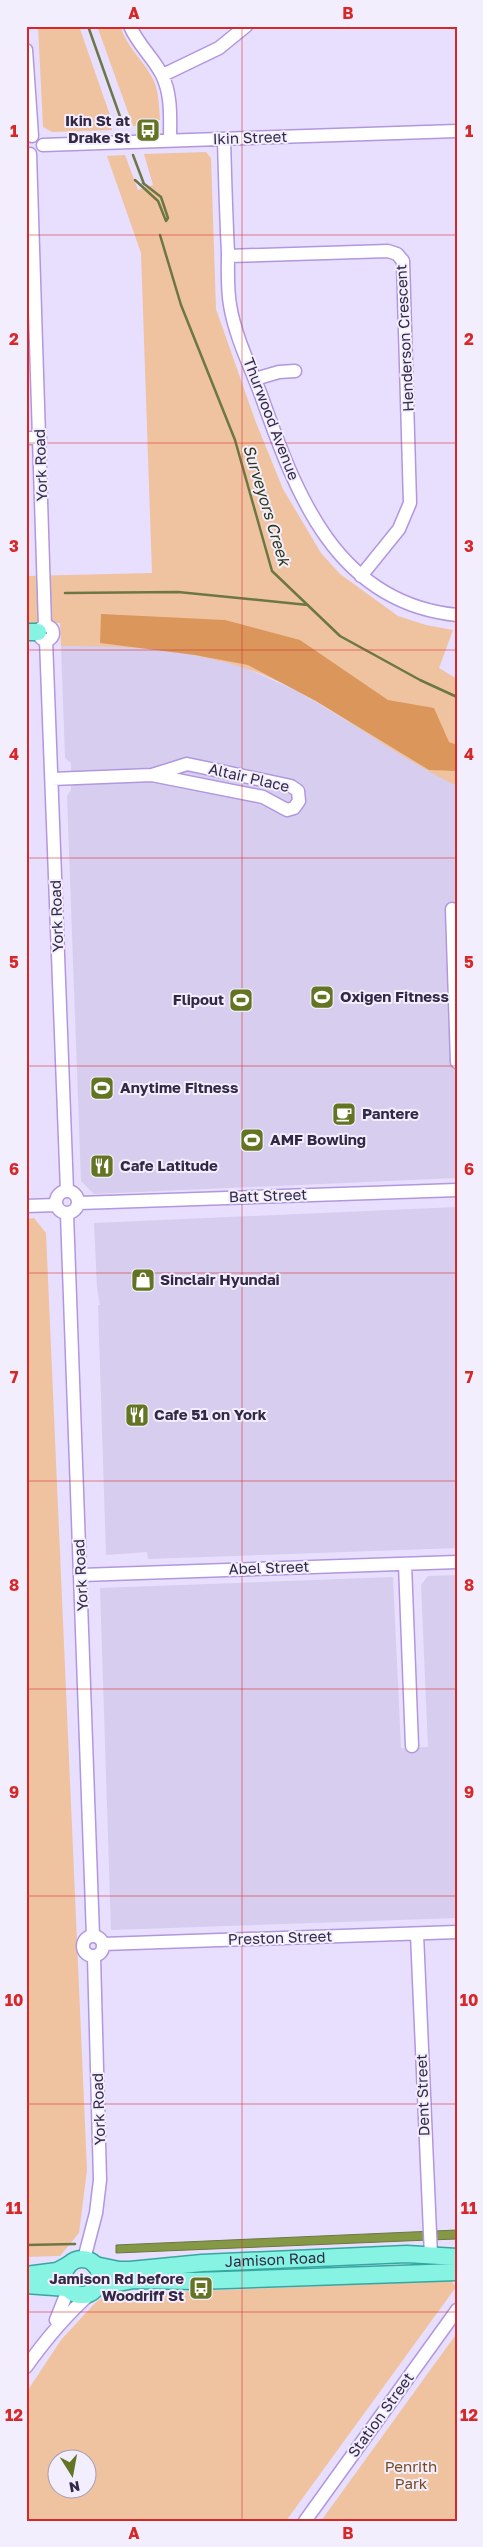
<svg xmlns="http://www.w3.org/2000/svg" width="483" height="2547" viewBox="0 0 483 2547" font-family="'Golos Text',sans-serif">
	<rect width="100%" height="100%" fill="#e8defd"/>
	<path fill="#d7cdee" d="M61 646H130L205 655 241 666 297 691 457 786V1178L94 1194 81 1181 67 796 71 790V763L65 758Z
		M457 1207V1548L148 1559 147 1552 106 1555 98 1305H100L97 1287 94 1223Z
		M457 1575V1918L111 1930 100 1588 393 1577 401 1748 428 1747 421 1585 428 1576Z"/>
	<path fill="#efc3a0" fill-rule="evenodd" d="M38 26H79L112 121V130L52 132 43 127Z
		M97 26H120C129 51 144 60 154 81 159 93 159 107 160 120H154L149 125 133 126Z
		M206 152 211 158 216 309 255 420 283 489 321 553 340 574 398 616 426 625 453 630 439 668 457 679V786C401 759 351 720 297 691 223 650 143 646 61 646L60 623 26 624V576L152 573 141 253 107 156 125 155 138 190 153 185 144 154Z
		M34 1218 46 1233 87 2170 79 2233 60 2256 26 2257V1219Z
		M451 2281 456 2287 286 2521H26V2393L61 2340 95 2303 106 2295 118 2291 147 2293ZM58 2460H88V2490H58Z
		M457 2333V2521H321Z"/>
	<path fill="#db965c" d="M101 614 225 620 300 640 388 700 434 708 449 742 457 745V771L429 770 316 701 248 665 195 655 100 643Z"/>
	<path fill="#859845" stroke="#6c7745" d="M457 2230V2239L429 2240 116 2253V2245Z"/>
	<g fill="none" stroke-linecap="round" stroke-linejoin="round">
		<path stroke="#6c7745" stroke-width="2.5" d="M88 26 123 125
			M133 155 144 184
			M135 180 158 201 166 221 168 218 161 197 143 183
			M160 235 181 305 235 440 272 571 340 636 420 680 457 697
			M65 593 178 592 308 605
			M26 2245 75 2244"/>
		<g stroke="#b197e0" stroke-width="15">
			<path id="minor" d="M130 26C138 45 153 57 162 75 172 95 170 119 170 140
				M26 50 32 136
				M163 75 219 48 246 26
				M224 139C225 177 226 214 228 252 228 270 227 288 230 305 235 336 250 366 261 395 296 494 336 603 457 615
				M43 145 457 131
				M30 154 45 626
				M228 256 388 251 397 254 403 261 410 503 399 529 361 576
				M255 379 279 372 295 371
				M26 438H40
				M39 633a7 7 0 1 1 14 0a7 7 0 1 1-14 0Z
				M46 640 67 1191
				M52 779 152 775 263 797 287 810 294 808 299 801 298 791 291 786 187 764 152 775
				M452 909 457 1062
				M56 1202a11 11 0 1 1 22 0a11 11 0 1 1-22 0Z
				M79 1203 457 1190
				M26 1206 56 1205
				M67 1214 93 1936
				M405 1564 412 1746
				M81 1575 457 1562
				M417 1934 431 2256
				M83 1946a10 10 0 1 1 20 0a10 10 0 1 1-20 0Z
				M103 1944 457 1932
				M84 2259 96 2213 100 2180 94 1957
				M56 2320 68 2290
				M26 2367C46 2339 65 2316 91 2293
				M305 2521 457 2310"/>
		</g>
		<g stroke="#35a7a0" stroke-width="19">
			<g id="major">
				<path d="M26 632H38"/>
				<circle cx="82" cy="2277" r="18"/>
				<path id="s1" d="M95 2265 119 2270H130L202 2263 407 2254 457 2257"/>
				<path d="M26 2275 57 2271 68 2265"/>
				<path d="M26 2285 67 2288"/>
				<path d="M97 2287 134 2280 196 2281 457 2272"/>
			</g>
		</g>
		<use href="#minor" stroke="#fff" stroke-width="12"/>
		<use href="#major" stroke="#86f3e3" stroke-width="16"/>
	</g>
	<path fill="none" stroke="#d62828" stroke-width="1" stroke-opacity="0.55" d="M242 26V2521M26 235H457M26 443H457M26 650H457M26 858H457M26 1066H457M26 1273H457M26 1481H457M26 1689H457M26 1896H457M26 2104H457M26 2312H457"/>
	<defs>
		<g id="bus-square" transform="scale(1.25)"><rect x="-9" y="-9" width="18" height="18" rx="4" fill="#637422" stroke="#f3eefe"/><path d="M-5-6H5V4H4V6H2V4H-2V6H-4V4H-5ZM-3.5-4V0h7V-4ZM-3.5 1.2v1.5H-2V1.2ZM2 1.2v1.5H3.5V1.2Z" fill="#fff"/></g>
		<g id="stadium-square" transform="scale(1.25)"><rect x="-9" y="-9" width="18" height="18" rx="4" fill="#637422" stroke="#f3eefe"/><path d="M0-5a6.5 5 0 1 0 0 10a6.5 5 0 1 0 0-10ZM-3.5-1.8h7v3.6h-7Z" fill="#fff"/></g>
		<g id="cafe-square" transform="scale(1.25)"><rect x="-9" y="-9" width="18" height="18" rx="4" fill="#637422" stroke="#f3eefe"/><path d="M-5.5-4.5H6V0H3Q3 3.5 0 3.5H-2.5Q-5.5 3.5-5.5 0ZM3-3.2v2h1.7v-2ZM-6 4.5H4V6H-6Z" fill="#fff"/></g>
		<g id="restaurant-square" transform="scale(1.25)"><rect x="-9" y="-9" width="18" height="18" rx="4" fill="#637422" stroke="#f3eefe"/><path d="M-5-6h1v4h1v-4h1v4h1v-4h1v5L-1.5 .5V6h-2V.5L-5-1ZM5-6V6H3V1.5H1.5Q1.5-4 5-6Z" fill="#fff"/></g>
		<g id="shop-square" transform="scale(1.25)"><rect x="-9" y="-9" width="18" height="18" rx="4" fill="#637422" stroke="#f3eefe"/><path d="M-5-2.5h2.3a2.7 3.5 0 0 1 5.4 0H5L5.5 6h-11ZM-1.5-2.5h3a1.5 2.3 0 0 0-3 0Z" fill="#fff"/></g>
	</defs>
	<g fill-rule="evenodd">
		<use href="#bus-square" x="148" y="130"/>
		<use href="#stadium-square" x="322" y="997"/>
		<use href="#stadium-square" x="241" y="1000"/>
		<use href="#stadium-square" x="102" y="1088"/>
		<use href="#cafe-square" x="344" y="1114"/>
		<use href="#stadium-square" x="252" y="1140"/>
		<use href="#restaurant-square" x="102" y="1166"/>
		<use href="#shop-square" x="143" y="1280"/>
		<use href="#restaurant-square" x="137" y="1415"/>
		<use href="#bus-square" x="201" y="2288"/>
	</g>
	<g text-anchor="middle" stroke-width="4" stroke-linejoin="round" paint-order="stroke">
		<g font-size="15" font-weight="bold" fill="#332946" stroke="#f3eefe" text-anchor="start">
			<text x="130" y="126" text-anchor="end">Ikin St at<tspan x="130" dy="17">Drake St</tspan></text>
			<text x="340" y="1002">Oxigen Fitness</text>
			<text x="224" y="1005" text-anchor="end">Flipout</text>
			<text x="120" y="1093">Anytime Fitness</text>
			<text x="362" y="1119">Pantere</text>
			<text x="270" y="1145">AMF Bowling</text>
			<text x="120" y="1171">Cafe Latitude</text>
			<text x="160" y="1285">Sinclair Hyundai</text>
			<text x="154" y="1420">Cafe 51 on York</text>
			<text x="184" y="2284" text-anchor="end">Jamison Rd before<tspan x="184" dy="17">Woodriff St</tspan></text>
		</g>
		<g font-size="15" fill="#332946" stroke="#f3eefe">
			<text transform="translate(250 138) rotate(-2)" y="5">Ikin Street</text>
			<text transform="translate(405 338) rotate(-93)" y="5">Henderson Crescent</text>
			<text transform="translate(271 419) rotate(69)" y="5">Thurwood Avenue</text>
			<text transform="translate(41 465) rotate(-92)" y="5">York Road</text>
			<text transform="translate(249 778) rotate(13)" y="5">Altair Place</text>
			<text transform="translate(57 916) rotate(-92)" y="5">York Road</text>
			<text transform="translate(268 1196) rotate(-2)" y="5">Batt Street</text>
			<text transform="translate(269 1568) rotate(-2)" y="5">Abel Street</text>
			<text transform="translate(81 1575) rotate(-93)" y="5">York Road</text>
			<text transform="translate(280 1938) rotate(-2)" y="5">Preston Street</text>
			<text transform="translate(423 2095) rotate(-92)" y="5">Dent Street</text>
			<text transform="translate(99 2109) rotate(-92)" y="5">York Road</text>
			<text dy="5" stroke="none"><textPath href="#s1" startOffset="181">Jamison Road</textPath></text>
			<text transform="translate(381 2415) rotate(-54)" y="5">Station Street</text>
		</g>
		<g font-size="15" fill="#784a1f" stroke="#f3eefe">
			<text x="411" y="2472">Penrith<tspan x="411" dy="17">Park</tspan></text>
		</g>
		<g font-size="16" font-style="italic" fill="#303814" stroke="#f3eefe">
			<text transform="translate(267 505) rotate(73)" y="6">Surveyors Creek</text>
		</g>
	</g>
	<rect width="483" height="2547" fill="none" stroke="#f3eefe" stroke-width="55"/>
	<g transform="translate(72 2474) rotate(169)"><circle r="24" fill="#f3eefe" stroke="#a69fb4"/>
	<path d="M0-4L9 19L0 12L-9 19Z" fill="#637422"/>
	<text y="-8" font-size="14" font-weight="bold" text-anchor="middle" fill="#332946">N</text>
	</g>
	<rect x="28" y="28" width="428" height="2492" fill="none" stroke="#d62828" stroke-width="2"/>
	<g font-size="16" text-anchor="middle" font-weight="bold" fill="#d62828">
		<text x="134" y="19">A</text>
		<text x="348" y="19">B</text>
		<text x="14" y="137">1</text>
		<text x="469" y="137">1</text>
		<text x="14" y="345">2</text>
		<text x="469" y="345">2</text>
		<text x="14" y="552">3</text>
		<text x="469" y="552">3</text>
		<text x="14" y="760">4</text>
		<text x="469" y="760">4</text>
		<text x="14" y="968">5</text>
		<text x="469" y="968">5</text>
		<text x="14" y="1175">6</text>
		<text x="469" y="1175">6</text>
		<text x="14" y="1383">7</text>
		<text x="469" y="1383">7</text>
		<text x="14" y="1591">8</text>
		<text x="469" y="1591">8</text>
		<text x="14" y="1798">9</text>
		<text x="469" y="1798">9</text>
		<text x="14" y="2006">10</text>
		<text x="469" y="2006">10</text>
		<text x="14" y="2214">11</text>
		<text x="469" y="2214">11</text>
		<text x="14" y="2421">12</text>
		<text x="469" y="2421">12</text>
		<text x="134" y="2539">A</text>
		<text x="348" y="2539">B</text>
	</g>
</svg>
